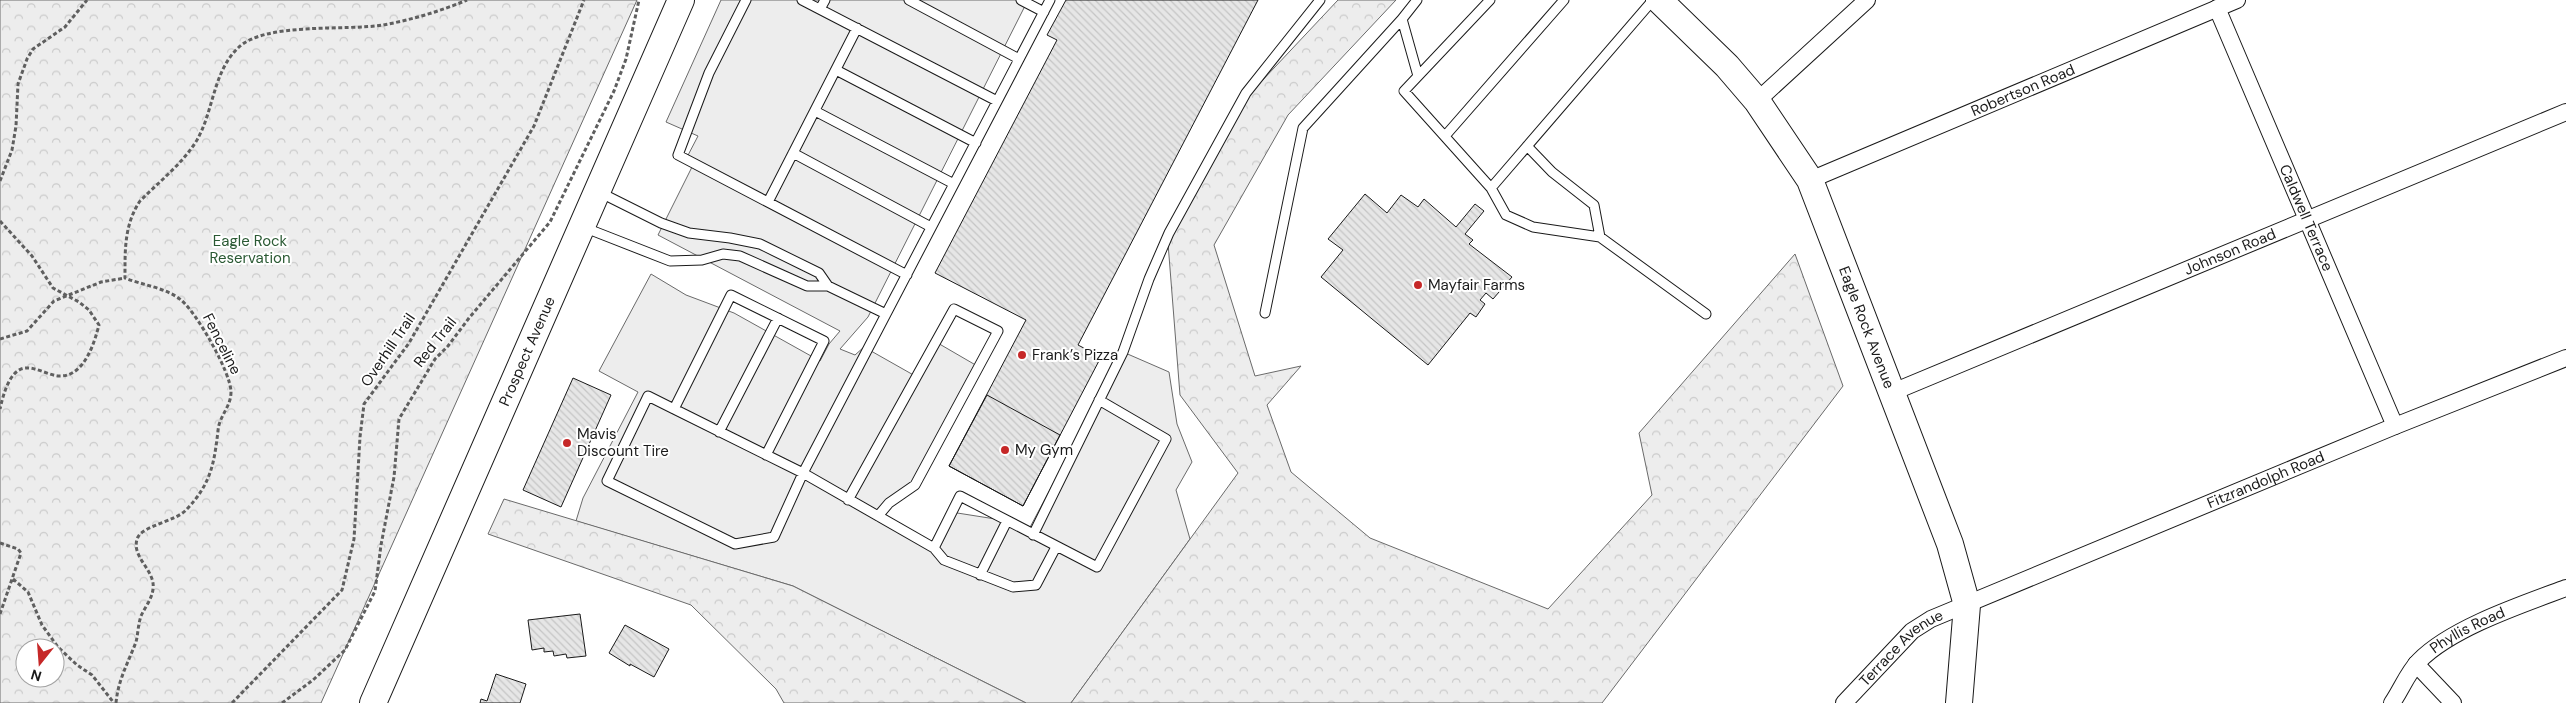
<svg xmlns="http://www.w3.org/2000/svg" width="2566" height="703" viewBox="0 0 2566 703" font-family="'DM Sans',sans-serif">
	<defs>
		<pattern id="forest-crowns" width="20" height="18" patternUnits="userSpaceOnUse" patternTransform="scale(1.25)"><rect width="20" height="18" fill="#ededed"/><path d="M2 6a3 3 0 1 1 6 0M12 15a3 3 0 1 1 6 0" fill="none" stroke="#cbcbcb"/></pattern>
		<pattern id="building-back-hatch" width="6" height="6" patternUnits="userSpaceOnUse" patternTransform="scale(1.25)"><rect width="6" height="6" fill="#e6e6e6"/><path d="M-1 5l2 2M0 0l6 6M5-1l2 2" fill="none" stroke="#c5c5c5"/></pattern>
	</defs>
	<rect width="100%" height="100%" fill="#fff"/>
	<path fill="#ededed" stroke="#6a6a6a" d="M721 0H1028L868 317 840 349 855 355 864 347 917 377 936 342 979 367 915 485 878 516 934 548 951 512 1008 521 1028 531 1123 352 1169 372 1177 424 1192 462 1176 490 1190 539 1071 703H1026L793 586 576 521 583 498 638 392 599 371 651 274 686 295 734 313 820 361 829 344 840 331 658 235 693 165 685 161 698 136 666 122Z"/>
	<path fill="url(#forest-crowns)" stroke="#6a6a6a" fill-rule="evenodd" d="M0 0H637L321 703H0ZM25 648H55V678H25Z
		M1338 0H1396L1288 115 1214 245 1255 376 1301 366 1267 405 1291 472 1370 538 1548 609 1652 495 1639 433 1795 254 1843 386 1602 703H1071L1238 473 1180 395 1168 243 1243 101Z
		M504 499 793 586 1026 703H784L776 689 691 605 488 534Z"/>
	<path fill="url(#building-back-hatch)" stroke="#1a1a1a" d="M1066 0H1258L1078 345 1101 357 1023 506 949 466 1026 320 935 273 1057 40 1047 35Z
		M1365 194 1387 213 1401 195 1418 207 1424 199 1456 227 1475 204 1484 211 1465 234 1473 240 1469 244 1512 277 1493 299 1486 293 1480 300 1485 304 1476 317 1470 313 1428 365 1321 277 1343 250 1328 239Z
		M573 378 611 395 561 507 523 490Z
		M987 395 1060 435 1023 506 949 466Z
		M580 614 586 656 567 658 566 654 554 656 553 651 544 652V648L532 650 528 620Z
		M625 625 669 649 654 677 630 664V666L609 653Z
		M496 674 526 684 520 703H480L481 699 487 701Z"/>
	<g fill="none" stroke-linecap="round" stroke-linejoin="round">
		<g stroke="#1a1a1a" stroke-width="11">
			<path id="lane" d="M746 0 709 73 678 155 907 275
				M802 0 997 101
				M909 0 1019 59
				M1021 0 1044 12
				M1417 0 1402 19 1418 76
				M1490 0 1404 91 1491 188 1653 0
				M820 9 825 0
				M836 70 976 143
				M815 111 954 184
				M1445 136 1564 0
				M1527 146 1552 172 1594 205 1600 237
				M793 153 931 227
				M1491 188 1506 215 1533 227 1600 237 1706 314
				M599 192 661 223 689 233 730 238 760 244 819 273 828 286
				M768 202 857 28
				M583 227 670 261 702 260 723 254 740 256 807 286H828L886 314
				M1265 313 1303 128 1402 19
				M674 409 648 396 607 481 735 544 774 537 803 473 1050 0
				M719 432 778 318
				M766 455 824 341 731 295 674 409 803 473 934 548
				M848 500 954 309 998 331 915 485 889 503 878 516
				M1033 535 1123 352 1149 279 1169 233 1246 93 1320 0
				M1056 547 1036 585 1013 587 944 560 934 548 960 496 1097 567 1166 439 1099 400
				M980 575 1007 521"/>
		</g>
		<g stroke="#1a1a1a" stroke-width="18">
			<g id="street">
				<path id="s1" d="M2217 8 2395 426"/>
				<path d="M1757 101 1867 0"/>
				<path id="s2" d="M1810 180 2237 0"/>
				<path id="s3" d="M1893 392 2566 112"/>
				<path d="M2416 664 2453 703"/>
				<path id="s4" d="M1844 703 1912 631 1931 619 2395 426 2566 358"/>
				<path id="s5" d="M2392 703C2401 690 2408 672 2419 661 2451 628 2523 604 2566 588"/>
			</g>
		</g>
		<g stroke="#1a1a1a" stroke-width="28">
			<g id="primary">
				<path id="s6" d="M1659 0 1727 66 1757 101 1810 180 1950 544 1967 605 1959 703"/>
				<path id="s7" d="M373 703 681 0"/>
			</g>
		</g>
		<path stroke="#5f5f5f" stroke-width="3" stroke-dasharray="4 2.5" stroke-linecap="butt" d="M0 181 12 150 16 126 18 84 27 59 33 49 65 27 87 0
			M0 221 32 256 53 288 79 302 89 310 99 325C94 344 84 377 59 376 48 375 36 367 25 368 9 370 3 396 0 409
			M0 339 27 331 54 301 101 282 125 278
			M0 543 18 549 21 553 0 614
			M13 579 28 592 42 625 58 647 77 665 92 675 114 703
			M116 703C118 680 128 663 136 642 138 634 138 625 141 616 145 607 152 599 153 589 156 570 129 556 138 537 143 526 176 521 186 510 211 484 214 464 218 431 219 416 231 407 231 392 231 373 197 313 181 300 167 288 142 285 125 278 125 251 124 225 140 201 159 182 183 163 197 140 214 110 213 71 239 47 266 22 346 31 383 25 411 20 441 11 467 0
			M232 703 342 590 354 539 360 437 364 404 409 343 534 126 584 0
			M282 703 313 680 345 650 375 591 381 545 394 477 399 419 435 359 448 346 469 318 550 222 614 91 626 59 639 0"/>
		<use href="#lane" stroke="#fff" stroke-width="9"/>
		<use href="#street" stroke="#fff" stroke-width="16"/>
		<use href="#primary" stroke="#fff" stroke-width="26"/>
	</g>
	<g fill="#c62828" stroke="#fff" stroke-width="2">
		<circle cx="1418" cy="285" r="5"/>
		<circle cx="1022" cy="355" r="5"/>
		<circle cx="567" cy="443" r="5"/>
		<circle cx="1005" cy="450" r="5"/>
	</g>
	<g text-anchor="middle" stroke-width="4" stroke-linejoin="round" paint-order="stroke">
		<g font-size="15" fill="#1a1a1a" stroke="#fff">
			<text dy="5" stroke="none"><textPath href="#s2" startOffset="231">Robertson Road</textPath></text>
			<text dy="5" stroke="none"><textPath href="#s1" startOffset="228">Caldwell Terrace</textPath></text>
			<text dy="5" stroke="none"><textPath href="#s3" startOffset="365">Johnson Road</textPath></text>
			<text dy="5" stroke="none"><textPath href="#s6" startOffset="394">Eagle Rock Avenue</textPath></text>
			<text transform="translate(435 342) rotate(-52)" y="5">Red Trail</text>
			<text transform="translate(222 344) rotate(63)" y="5">Fenceline</text>
			<text transform="translate(388 350) rotate(-56)" y="5">Overhill Trail</text>
			<text dy="5" stroke="none"><textPath href="#s7" startOffset="384">Prospect Avenue</textPath></text>
			<text dy="5" stroke="none"><textPath href="#s4" startOffset="484">Fitzrandolph Road</textPath></text>
			<text dy="5" stroke="none"><textPath href="#s5" startOffset="108">Phyllis Road</textPath></text>
			<text dy="5" stroke="none"><textPath href="#s4" startOffset="80">Terrace Avenue</textPath></text>
		</g>
		<g font-size="15" fill="#2b5a34" stroke="#fff">
			<text x="250" y="246">Eagle Rock<tspan x="250" dy="17">Reservation</tspan></text>
		</g>
		<g font-size="15" fill="#1a1a1a" stroke="#fff" text-anchor="start">
			<text x="1428" y="290">Mayfair Farms</text>
			<text x="1032" y="360">Frank’s Pizza</text>
			<text x="577" y="439">Mavis<tspan x="577" dy="17">Discount Tire</tspan></text>
			<text x="1015" y="455">My Gym</text>
		</g>
	</g>
	<g transform="translate(40 663) rotate(197)"><circle r="24" fill="#ffffff" stroke="#a3a3a3"/>
	<path d="M0-4L9 19L0 12L-9 19Z" fill="#c62828"/>
	<text y="-8" font-size="14" font-weight="bold" text-anchor="middle" fill="#1a1a1a">N</text>
	</g>
</svg>
